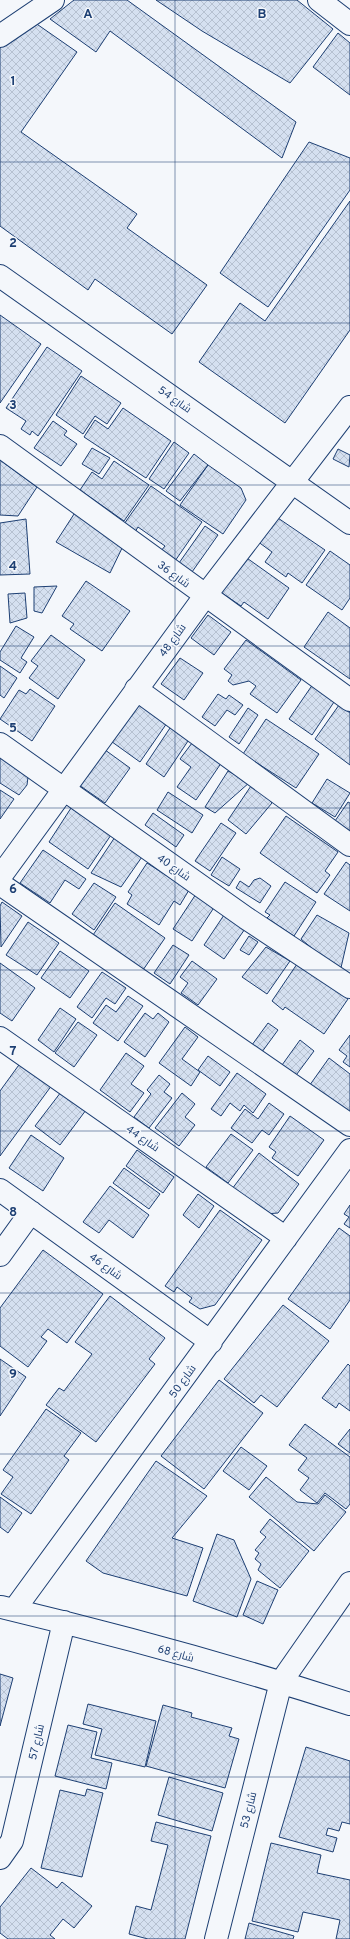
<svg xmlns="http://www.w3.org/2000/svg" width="350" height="1939" viewBox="0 0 350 1939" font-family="Overpass,Cairo,sans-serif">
	<defs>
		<pattern id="building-cross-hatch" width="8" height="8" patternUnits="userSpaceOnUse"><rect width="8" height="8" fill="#d5e0f0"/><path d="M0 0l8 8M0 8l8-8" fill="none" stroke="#b6c1d1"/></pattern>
	</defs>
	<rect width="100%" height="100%" fill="#f4f7fb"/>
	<path fill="url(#building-cross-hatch)" stroke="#1d3f73" d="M74 0H127L296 122 282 158 110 31 96 52 50 19Z
		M156 0H297L333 29 290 83 202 31Z
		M31 20 77 52 21 132 137 214 127 228 207 285 172 334 95 279 88 290 0 226V44Z
		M338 33 350 43V95L313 67Z
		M309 142 350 158V190L268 307 220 273Z
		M350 201V330L285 423 199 362 240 303 265 321Z
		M0 315 41 344 0 403Z
		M47 347 82 371 38 436 32 431 30 435 21 429 26 421 6 408Z
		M81 376 121 403 107 424 95 416 83 434 56 415Z
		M123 408 171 441 146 478 84 437 95 420 108 429Z
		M53 421 67 431 64 435 77 444 61 466 34 448Z
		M174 442 189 453 164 489 149 479Z
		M92 448 110 458 99 474 82 464Z
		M338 449 350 455 349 467 333 459Z
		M194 454 208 465 180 501 166 491Z
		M0 460 37 487 18 516 0 515Z
		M114 461 149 485 124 521 80 490 92 472 102 479Z
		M208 465 241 488 246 500 223 534 180 505Z
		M151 486 202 522 175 561 160 552 165 546 138 527 135 532 124 524Z
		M76 511 124 544 110 573 56 542Z
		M275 516 325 550 302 583 288 573 286 577 265 562 272 552 257 541Z
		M26 519 30 574 0 575V523Z
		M205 526 218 535 192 572 179 563Z
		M330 551 350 565V598L342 610 306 585Z
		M244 556 289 588 268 619 244 602 241 606 219 591Z
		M86 581 130 611 102 651 70 629 74 624 62 616Z
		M57 586 42 613 34 611V587Z
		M25 593 27 618 10 623 8 594Z
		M328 612 350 628V679L304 647Z
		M208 615 231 632 214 655 191 638Z
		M16 626 34 637 21 658 27 662 20 673 0 660V652Z
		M51 635 85 660 58 699 29 678 38 666 31 661Z
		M246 640 301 680 277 713 250 694 256 686 249 681 233 685 228 681 232 675 224 669Z
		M180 658 203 673 184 700 161 684Z
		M0 666 17 678 4 698 0 695Z
		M313 684 336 699 312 735 289 719Z
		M30 689 55 706 32 741 0 719 19 690 26 694Z
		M218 694 226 699 229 695 243 705 235 715 227 710 215 726 202 717Z
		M135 701 167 723 140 762 108 739Z
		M339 705 350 713V765L315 739Z
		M248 708 258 715 239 744 229 737Z
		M266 719 319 754 296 788 243 754Z
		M172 725 190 738 164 777 146 764Z
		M195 739 224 759 196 800 177 787 191 767 180 759Z
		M101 747 130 768 105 803 76 783Z
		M0 751 28 777 27 785 19 795 0 783Z
		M228 771 250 782 215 813 205 807Z
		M327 779 350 793 335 817 312 803Z
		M255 780 272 803 246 834 228 820Z
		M0 790 14 799 0 819Z
		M168 792 203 815 192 833 157 810Z
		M348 802 350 803V831L335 821Z
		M71 808 111 835 88 869 49 842Z
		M153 813 184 835 176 847 145 825Z
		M286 816 338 852 325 871 330 875 317 893 260 853Z
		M221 823 236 833 210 871 195 861Z
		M115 837 144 854 121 887 91 873Z
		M43 850 86 879 79 889 65 880 50 903 20 883Z
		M222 857 240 869 229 886 211 875Z
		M346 862 350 865V911L324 894Z
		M147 863 189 890 180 905 174 901 159 925 127 904 132 895 128 892Z
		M260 878 271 886 260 903 236 888 240 881 249 887 254 880Z
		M285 882 316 902 294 936 267 918 270 915 265 912Z
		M94 883 116 897 94 930 72 914Z
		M196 894 215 906 192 941 173 929Z
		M2 902 22 916 1 947 0 906Z
		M115 903 165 938 143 970 93 935Z
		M226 912 247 926 224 959 204 945Z
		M317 915 349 933 340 972 301 939Z
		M28 922 59 943 37 975 6 955Z
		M249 936 258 942 249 955 240 950Z
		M173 945 189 955 170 984 154 973Z
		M266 947 290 961 267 994 242 977Z
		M60 951 89 971 70 998 41 978Z
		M192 961 217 979 198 1005 181 993 188 983 180 977Z
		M0 963 35 988 12 1021 0 1013Z
		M297 964 348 999 324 1034 285 1007 283 1010 272 1001Z
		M102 972 126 988 115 1004 106 998 92 1018 77 1007Z
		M128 996 143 1006 118 1041 93 1023 106 1005 116 1012Z
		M60 1008 76 1019 54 1052 38 1040Z
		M145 1013 153 1019 158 1013 169 1022 145 1057 124 1042Z
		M78 1022 97 1035 74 1067 55 1053Z
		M268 1023 278 1030 259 1056 249 1049Z
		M185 1027 198 1037 182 1059 200 1072 191 1086 159 1063Z
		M350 1035V1067L343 1062 347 1056 339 1050Z
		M300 1040 314 1051 291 1082 277 1072Z
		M126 1053 144 1066 131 1084 144 1093 130 1112 100 1090Z
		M208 1056 230 1072 220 1086 198 1070Z
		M329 1058 350 1074V1117L307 1089Z
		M21 1062 52 1085 0 1156V1091Z
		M237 1073 266 1094 253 1113 244 1105 240 1111 230 1103 221 1116 211 1109Z
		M159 1075 170 1084 164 1092 172 1098 149 1128 134 1117 151 1094 147 1090Z
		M61 1092 86 1110 60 1145 35 1126Z
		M182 1093 195 1104 185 1117 195 1125 179 1146 155 1128Z
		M269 1103 284 1114 269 1135 262 1130 252 1143 231 1128 245 1109 258 1119Z
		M290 1116 324 1140 298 1176 272 1158 276 1152 269 1147Z
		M231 1134 253 1150 228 1183 206 1167Z
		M31 1135 64 1158 43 1191 9 1168Z
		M137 1150 174 1177 163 1193 126 1166Z
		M259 1153 299 1184 278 1213 265 1214 232 1189Z
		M124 1168 160 1194 149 1209 113 1183Z
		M110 1186 149 1215 133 1238 109 1220 99 1233 83 1222Z
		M198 1194 214 1206 199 1228 183 1215Z
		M350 1205V1228L344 1224 349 1217 344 1214Z
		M220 1210 262 1240 215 1305 200 1309 189 1302 192 1298 177 1287 174 1292 165 1286Z
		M339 1228 350 1236V1300L330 1329 288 1299Z
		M43 1250 103 1294 67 1343 48 1329 41 1337 47 1341 28 1367 0 1346V1308Z
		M110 1296 165 1338 149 1359 155 1364 96 1442 46 1405 59 1388 64 1391 92 1354 75 1342Z
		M283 1305 329 1341 277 1407 261 1395 254 1403 224 1379Z
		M0 1359 26 1377 0 1416Z
		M348 1364 350 1366V1411L339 1403 336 1408 322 1398Z
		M219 1380 263 1413 204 1489 161 1456Z
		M46 1409 81 1433 64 1456 69 1460 31 1514 1 1494 13 1477 3 1470Z
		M305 1424 350 1457V1504L346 1509 325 1493 317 1503 300 1490 309 1478 298 1470 307 1458 289 1445Z
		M350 1429V1453L338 1444Z
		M241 1447 267 1466 249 1490 223 1471Z
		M156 1461 207 1496 172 1538 203 1548 187 1596 103 1573 86 1561Z
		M266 1477 297 1502 318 1504 325 1495 346 1512 314 1551 249 1497Z
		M0 1497 22 1513 8 1533 0 1527Z
		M270 1519 309 1551 280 1588 258 1570 261 1564 255 1559 259 1553 255 1550 266 1537 260 1532Z
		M217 1534 234 1540 251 1579 237 1617 193 1601Z
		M257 1581 278 1590 263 1624 243 1615Z
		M0 1674 13 1678 0 1726Z
		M88 1704 156 1721 145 1767 95 1755 102 1729 83 1724Z
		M163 1705 192 1713 191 1717 232 1728 229 1736 239 1739 225 1788 146 1766Z
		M68 1725 97 1732 91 1758 112 1763 106 1789 55 1776Z
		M306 1747 350 1761V1824L342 1822 339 1831 328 1828 326 1835 337 1838 333 1852 279 1837Z
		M169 1777 223 1793 212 1831 158 1815Z
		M87 1789 103 1793 82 1877 41 1868 60 1790 85 1796Z
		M156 1822 211 1836 185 1939H148L129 1934 136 1906 151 1910 168 1845 151 1841Z
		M271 1843 321 1855 317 1873 350 1880V1939H336L340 1920 303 1912 298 1932 252 1921Z
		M31 1868 57 1888 62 1882 92 1906 74 1928 63 1919 50 1935 55 1939H8L0 1933V1907Z
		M249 1923 294 1936 293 1939H245Z"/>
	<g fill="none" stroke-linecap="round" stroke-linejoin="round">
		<g stroke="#1d3f73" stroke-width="24">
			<path id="minor" d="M319 0 350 24
				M0 36 53 0
				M0 276 350 523
				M0 446 350 700
				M136 689 350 845
				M0 744 246 918 350 987
				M0 877 205 596 350 407
				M0 884 350 1125
				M0 1038 286 1238
				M0 1190 211 1342
				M0 1255 31 1212
				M1 1607C118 1635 235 1667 350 1704
				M14 1610 350 1150
				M0 1858 12 1841 64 1622
				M216 1939 281 1682 350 1583"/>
		</g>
		<use href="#minor" stroke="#f4f7fb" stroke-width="22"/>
	</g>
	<path fill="none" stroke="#1d3f73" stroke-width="1" stroke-opacity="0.55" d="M175 0V1939M0 162H350M0 323H350M0 485H350M0 646H350M0 808H350M0 970H350M0 1131H350M0 1293H350M0 1454H350M0 1616H350M0 1777H350"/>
	<g text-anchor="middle" stroke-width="3" stroke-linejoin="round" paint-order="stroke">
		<g font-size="11" fill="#1d3f73" stroke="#f4f7fb">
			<text transform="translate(175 399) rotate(35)" y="4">شارع 54</text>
			<text transform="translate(174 574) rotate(36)" y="4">شارع 36</text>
			<text transform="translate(172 640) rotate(-54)" y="4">شارع 48</text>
			<text transform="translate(174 867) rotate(35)" y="4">شارع 40</text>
			<text transform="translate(143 1138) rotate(35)" y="4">شارع 44</text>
			<text transform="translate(106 1266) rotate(36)" y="4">شارع 46</text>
			<text transform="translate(182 1381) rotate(-54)" y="4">شارع 50</text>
			<text transform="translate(176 1653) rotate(16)" y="4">شارع 68</text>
			<text transform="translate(36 1742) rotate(-77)" y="4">شارع 57</text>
			<text transform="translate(248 1810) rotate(-76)" y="4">شارع 53</text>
		</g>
	</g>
	<g font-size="13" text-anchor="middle" font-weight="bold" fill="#1d3f73" stroke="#f4f7fb" stroke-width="3" stroke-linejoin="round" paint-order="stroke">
		<text x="88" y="18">A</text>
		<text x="262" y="18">B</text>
		<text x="13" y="85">1</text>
		<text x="13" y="247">2</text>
		<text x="13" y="409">3</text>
		<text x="13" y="570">4</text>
		<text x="13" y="732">5</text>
		<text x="13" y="893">6</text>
		<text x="13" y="1055">7</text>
		<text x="13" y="1216">8</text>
		<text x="13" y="1378">9</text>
	</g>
</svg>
